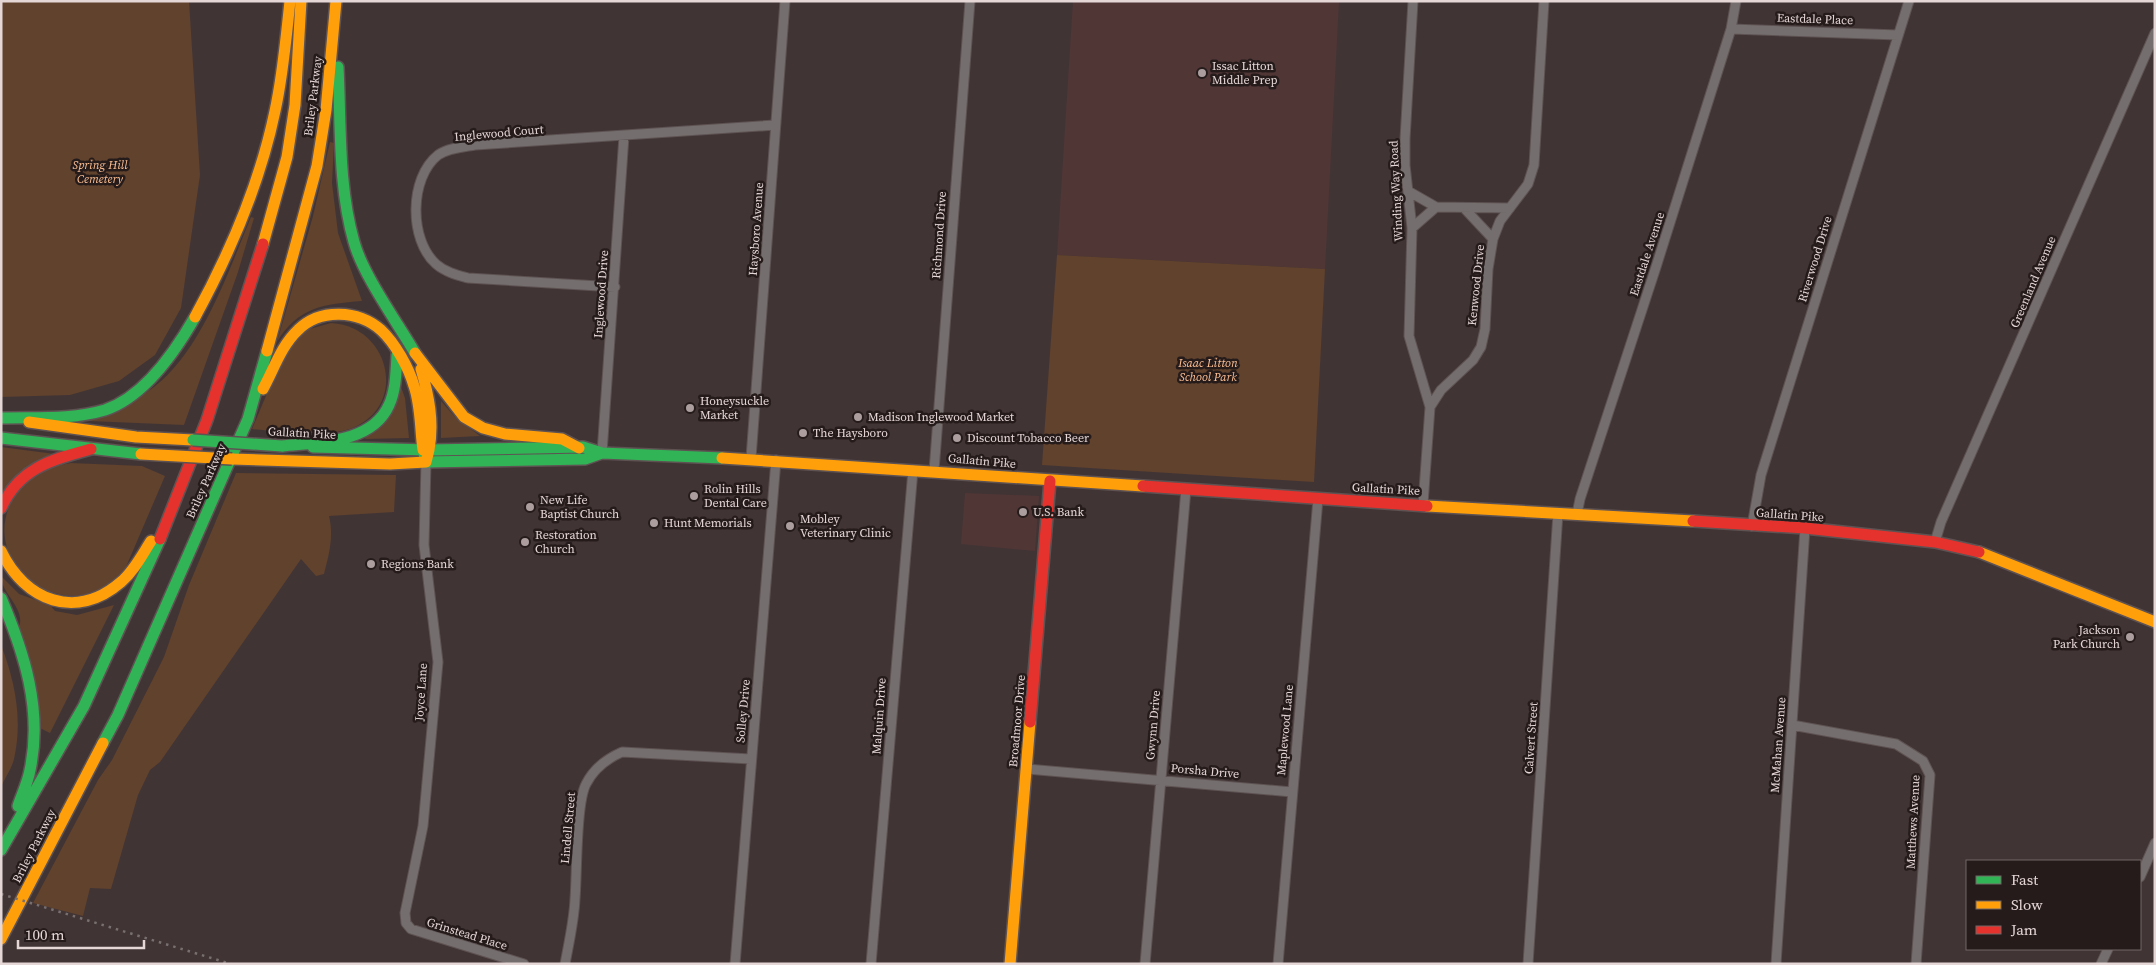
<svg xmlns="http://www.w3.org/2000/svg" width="2156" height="965" viewBox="0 0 2156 965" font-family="'Source Serif 4',serif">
	<rect width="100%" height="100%" fill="#413435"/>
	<path fill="#513636" d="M1073 1H1339L1325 269 1057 255Z
		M965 493 1039 496 1035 551 961 544Z"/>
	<path fill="#60422d" d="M1 1H189L200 175 181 308 155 355 119 381 70 395 1 397Z
		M330 142 334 143 332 183 338 233 362 301C324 304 298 307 277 342L313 216Z
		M251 217 254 218 238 272 184 425 89 421V419C111 409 135 402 154 387 202 350 228 272 251 217Z
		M1057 255 1325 269 1314 482 1042 465Z
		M331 323C389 326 408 403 355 427 333 438 277 431 252 429L282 358 306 330Z
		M401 387 405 398 409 438 365 439Z
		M441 401 455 417 480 436 441 438Z
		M1 447 47 453 54 454 1 493Z
		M71 463 142 466 165 476 126 567C104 592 81 603 49 591 43 589 36 588 31 585 26 582 22 574 19 570 0 545 0 519 16 493 30 476 49 466 71 463Z
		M236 473 396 475 394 512 329 516C334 536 329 555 324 574L316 576 301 559 160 762 150 770 138 795 111 889 90 888 83 916 33 903 98 780 112 760 164 657 189 585Z
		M1 576 19 594 50 605 55 611 77 615 114 605 50 733 40 728 18 629C28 610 1 594 1 576Z
		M1 645C15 681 23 720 14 759 12 768 5 778 1 787Z"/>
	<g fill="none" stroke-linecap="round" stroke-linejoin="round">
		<g stroke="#5e5253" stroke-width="11">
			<path id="street" d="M1413 1 1405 139V165L1412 228 1409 336 1430 407
				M1731 29 1898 35
				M1408 191 1436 207
				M1464 208 1493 239
				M1412 228 1436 207 1510 208
				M615 287 468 278C457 275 445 272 436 264 409 240 409 178 438 155 448 148 463 147 475 145L775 125
				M602 453 624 136
				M751 458 785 1
				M426 462 424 545 438 662 423 826 405 913 406 923 411 929 524 964
				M934 471 970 1
				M1423 504 1430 407 1441 390 1473 360 1481 347 1485 329 1488 269 1493 239 1500 221 1528 184 1534 165 1544 1
				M1577 514 1580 499 1656 267 1731 29 1736 1
				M1752 526 1761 475 1909 1
				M1935 542 1941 522 2155 33
				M1792 725 1896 744 1923 761 1930 775 1916 964
				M1027 769 1292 792
				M2140 877 2155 843
				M565 964C569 942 574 921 575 899 577 875 576 803 586 784 594 768 606 759 622 752L751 759
				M735 964 776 460
				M871 964 913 470
				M1145 964 1186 489
				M1278 964 1318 499
				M1528 964 1558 513
				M1776 964 1805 528
				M2101 964 2108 949"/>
		</g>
		<g stroke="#5e5253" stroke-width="14">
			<path id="fast" d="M338 67C341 125 338 186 354 242 363 275 397 322 415 353
				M1 418C35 417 72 420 105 410 144 397 175 352 195 317
				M1 438 141 454
				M282 446C317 442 372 444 389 405 396 390 396 371 397 355
				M313 447 429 450 583 447 602 453 722 458
				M424 454 426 462 585 459 602 453
				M1 598C24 652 43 710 30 770 28 782 22 794 18 806
				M103 743 118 715 248 419 267 351
				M1 850 84 706 160 539"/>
		</g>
		<g stroke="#5e5253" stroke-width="14">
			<path id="slow" d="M263 244 287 157 295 105 301 1
				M195 317C230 253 260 183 275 111 283 75 286 38 290 1
				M267 351 317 166 326 110 336 1
				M415 353 464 417 483 428 505 434 562 439 579 448
				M421 369C429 396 434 422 429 450
				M263 389C274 369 281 346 298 330 320 308 358 310 381 330 395 343 409 368 414 386 421 406 420 429 423 450
				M29 422 136 437 193 440
				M722 458 1143 486
				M232 459 390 464 426 462 429 450
				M1427 506 1693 521
				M1 551C25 601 76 621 121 582 134 571 142 555 151 541
				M1979 552 2155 622
				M1 939 103 743
				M1010 964 1030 722"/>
		</g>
		<g stroke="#5e5253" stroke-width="14">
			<path id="jam" d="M1143 486 1427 506
				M1 508C19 468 51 460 91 449
				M1693 521 1805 528 1935 542 1979 552
				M160 539 207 420 263 244
				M1030 722 1050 481"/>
		</g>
		<use href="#street" stroke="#746f6e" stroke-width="9"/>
		<use href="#fast" stroke="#30b455" stroke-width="11"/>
		<use href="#slow" stroke="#ff9f0a" stroke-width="11"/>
		<use href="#jam" stroke="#e5322d" stroke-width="11"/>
		<path stroke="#787070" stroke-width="2.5" stroke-dasharray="2.5 5" stroke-linecap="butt" d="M1 894 231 964"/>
		<g stroke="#5e5253" stroke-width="14" stroke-linecap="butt">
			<path id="fast-bridge" d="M193 440 282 446"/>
		</g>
		<g stroke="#5e5253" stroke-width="14" stroke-linecap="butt">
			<path id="slow-bridge" d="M141 454 232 459"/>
		</g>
		<use href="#fast-bridge" stroke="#30b455" stroke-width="11"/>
		<use href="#slow-bridge" stroke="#ff9f0a" stroke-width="11"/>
	</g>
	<g fill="#ac9e9e" stroke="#251b1b" stroke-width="2">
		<circle cx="1202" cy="73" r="5"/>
		<circle cx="690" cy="408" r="5"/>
		<circle cx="858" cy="417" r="5"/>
		<circle cx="803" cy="433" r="5"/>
		<circle cx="957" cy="438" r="5"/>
		<circle cx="694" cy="496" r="5"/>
		<circle cx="530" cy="507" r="5"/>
		<circle cx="1023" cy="512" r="5"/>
		<circle cx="654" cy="523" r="5"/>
		<circle cx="790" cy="526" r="5"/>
		<circle cx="525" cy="542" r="5"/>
		<circle cx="371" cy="564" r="5"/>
		<circle cx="2130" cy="637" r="5"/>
	</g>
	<g text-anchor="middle" stroke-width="5" stroke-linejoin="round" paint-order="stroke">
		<g font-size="12" fill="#e6d7d7" stroke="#251b1b">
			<text transform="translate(1815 19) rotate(2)" y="4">Eastdale Place</text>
			<text transform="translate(313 96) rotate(-83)" y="4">Briley Parkway</text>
			<text transform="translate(499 133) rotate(-5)" y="4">Inglewood Court</text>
			<text transform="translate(1396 191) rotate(-93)" y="4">Winding Way Road</text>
			<text transform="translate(756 229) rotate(-86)" y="4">Haysboro Avenue</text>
			<text transform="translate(939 235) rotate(-86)" y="4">Richmond Drive</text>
			<text transform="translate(1647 254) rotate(-72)" y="4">Eastdale Avenue</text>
			<text transform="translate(1815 259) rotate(-73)" y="4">Riverwood Drive</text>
			<text transform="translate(2033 282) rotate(-67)" y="4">Greenland Avenue</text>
			<text transform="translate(1476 285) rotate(-84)" y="4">Kenwood Drive</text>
			<text transform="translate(601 294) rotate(-86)" y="4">Inglewood Drive</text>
			<text transform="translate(302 433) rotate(3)" y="4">Gallatin Pike</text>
			<text transform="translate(982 461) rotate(5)" y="4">Gallatin Pike</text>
			<text transform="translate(206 481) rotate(-66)" y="4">Briley Parkway</text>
			<text transform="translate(1386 489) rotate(3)" y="4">Gallatin Pike</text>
			<text transform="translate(1790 515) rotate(4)" y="4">Gallatin Pike</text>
			<text transform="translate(421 692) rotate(-86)" y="4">Joyce Lane</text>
			<text transform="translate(743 711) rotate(-85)" y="4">Solley Drive</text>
			<text transform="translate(879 716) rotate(-86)" y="4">Malquin Drive</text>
			<text transform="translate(1017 721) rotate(-85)" y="4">Broadmoor Drive</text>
			<text transform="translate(1153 725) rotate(-85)" y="4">Gwynn Drive</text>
			<text transform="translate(1285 730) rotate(-85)" y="4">Maplewood Lane</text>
			<text transform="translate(1531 738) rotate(-86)" y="4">Calvert Street</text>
			<text transform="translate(1778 745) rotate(-86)" y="4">McMahan Avenue</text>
			<text transform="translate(1205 771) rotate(5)" y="4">Porsha Drive</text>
			<text transform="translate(1913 822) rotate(-87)" y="4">Matthews Avenue</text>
			<text transform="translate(568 828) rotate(-85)" y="4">Lindell Street</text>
			<text transform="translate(34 846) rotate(-63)" y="4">Briley Parkway</text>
			<text transform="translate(467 934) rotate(17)" y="4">Grinstead Place</text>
		</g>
		<g font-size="12" fill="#e6d7d7" stroke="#251b1b" text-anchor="start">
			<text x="1212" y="70">Issac Litton<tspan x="1212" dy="14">Middle Prep</tspan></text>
			<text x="700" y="405">Honeysuckle<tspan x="700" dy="14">Market</tspan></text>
			<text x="868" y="421">Madison Inglewood Market</text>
			<text x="813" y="437">The Haysboro</text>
			<text x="967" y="442">Discount Tobacco Beer</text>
			<text x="704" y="493">Rolin Hills<tspan x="704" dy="14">Dental Care</tspan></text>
			<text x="540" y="504">New Life<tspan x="540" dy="14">Baptist Church</tspan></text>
			<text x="1033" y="516">U.S. Bank</text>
			<text x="800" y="523">Mobley<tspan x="800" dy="14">Veterinary Clinic</tspan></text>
			<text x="664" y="527">Hunt Memorials</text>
			<text x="535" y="539">Restoration<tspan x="535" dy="14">Church</tspan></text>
			<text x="381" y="568">Regions Bank</text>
			<text x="2120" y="634" text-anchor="end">Jackson<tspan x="2120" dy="14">Park Church</tspan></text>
		</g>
		<g font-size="12" font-style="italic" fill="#fec094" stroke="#251b1b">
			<text x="100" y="169">Spring Hill<tspan x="100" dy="14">Cemetery</tspan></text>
			<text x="1208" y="367">Isaac Litton<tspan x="1208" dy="14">School Park</tspan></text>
		</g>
	</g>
	<rect width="2156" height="965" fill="none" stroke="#e6d7d7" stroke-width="5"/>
	<rect x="1966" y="860" width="175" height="90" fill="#251b1b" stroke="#726666"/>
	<rect x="1976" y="876" width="25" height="8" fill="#30b455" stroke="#726666"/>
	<text x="2011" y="885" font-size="15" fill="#e6d7d7">Fast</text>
	<rect x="1976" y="901" width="25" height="8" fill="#ff9f0a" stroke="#726666"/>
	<text x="2011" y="910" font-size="15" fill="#e6d7d7">Slow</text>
	<rect x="1976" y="926" width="25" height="8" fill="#e5322d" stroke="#726666"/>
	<text x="2011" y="935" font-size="15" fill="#e6d7d7">Jam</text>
	<path d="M18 940v8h126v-8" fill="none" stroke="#e6d7d7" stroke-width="2.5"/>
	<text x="25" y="940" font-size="15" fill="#e6d7d7" stroke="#251b1b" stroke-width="4" paint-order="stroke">100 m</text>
</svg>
